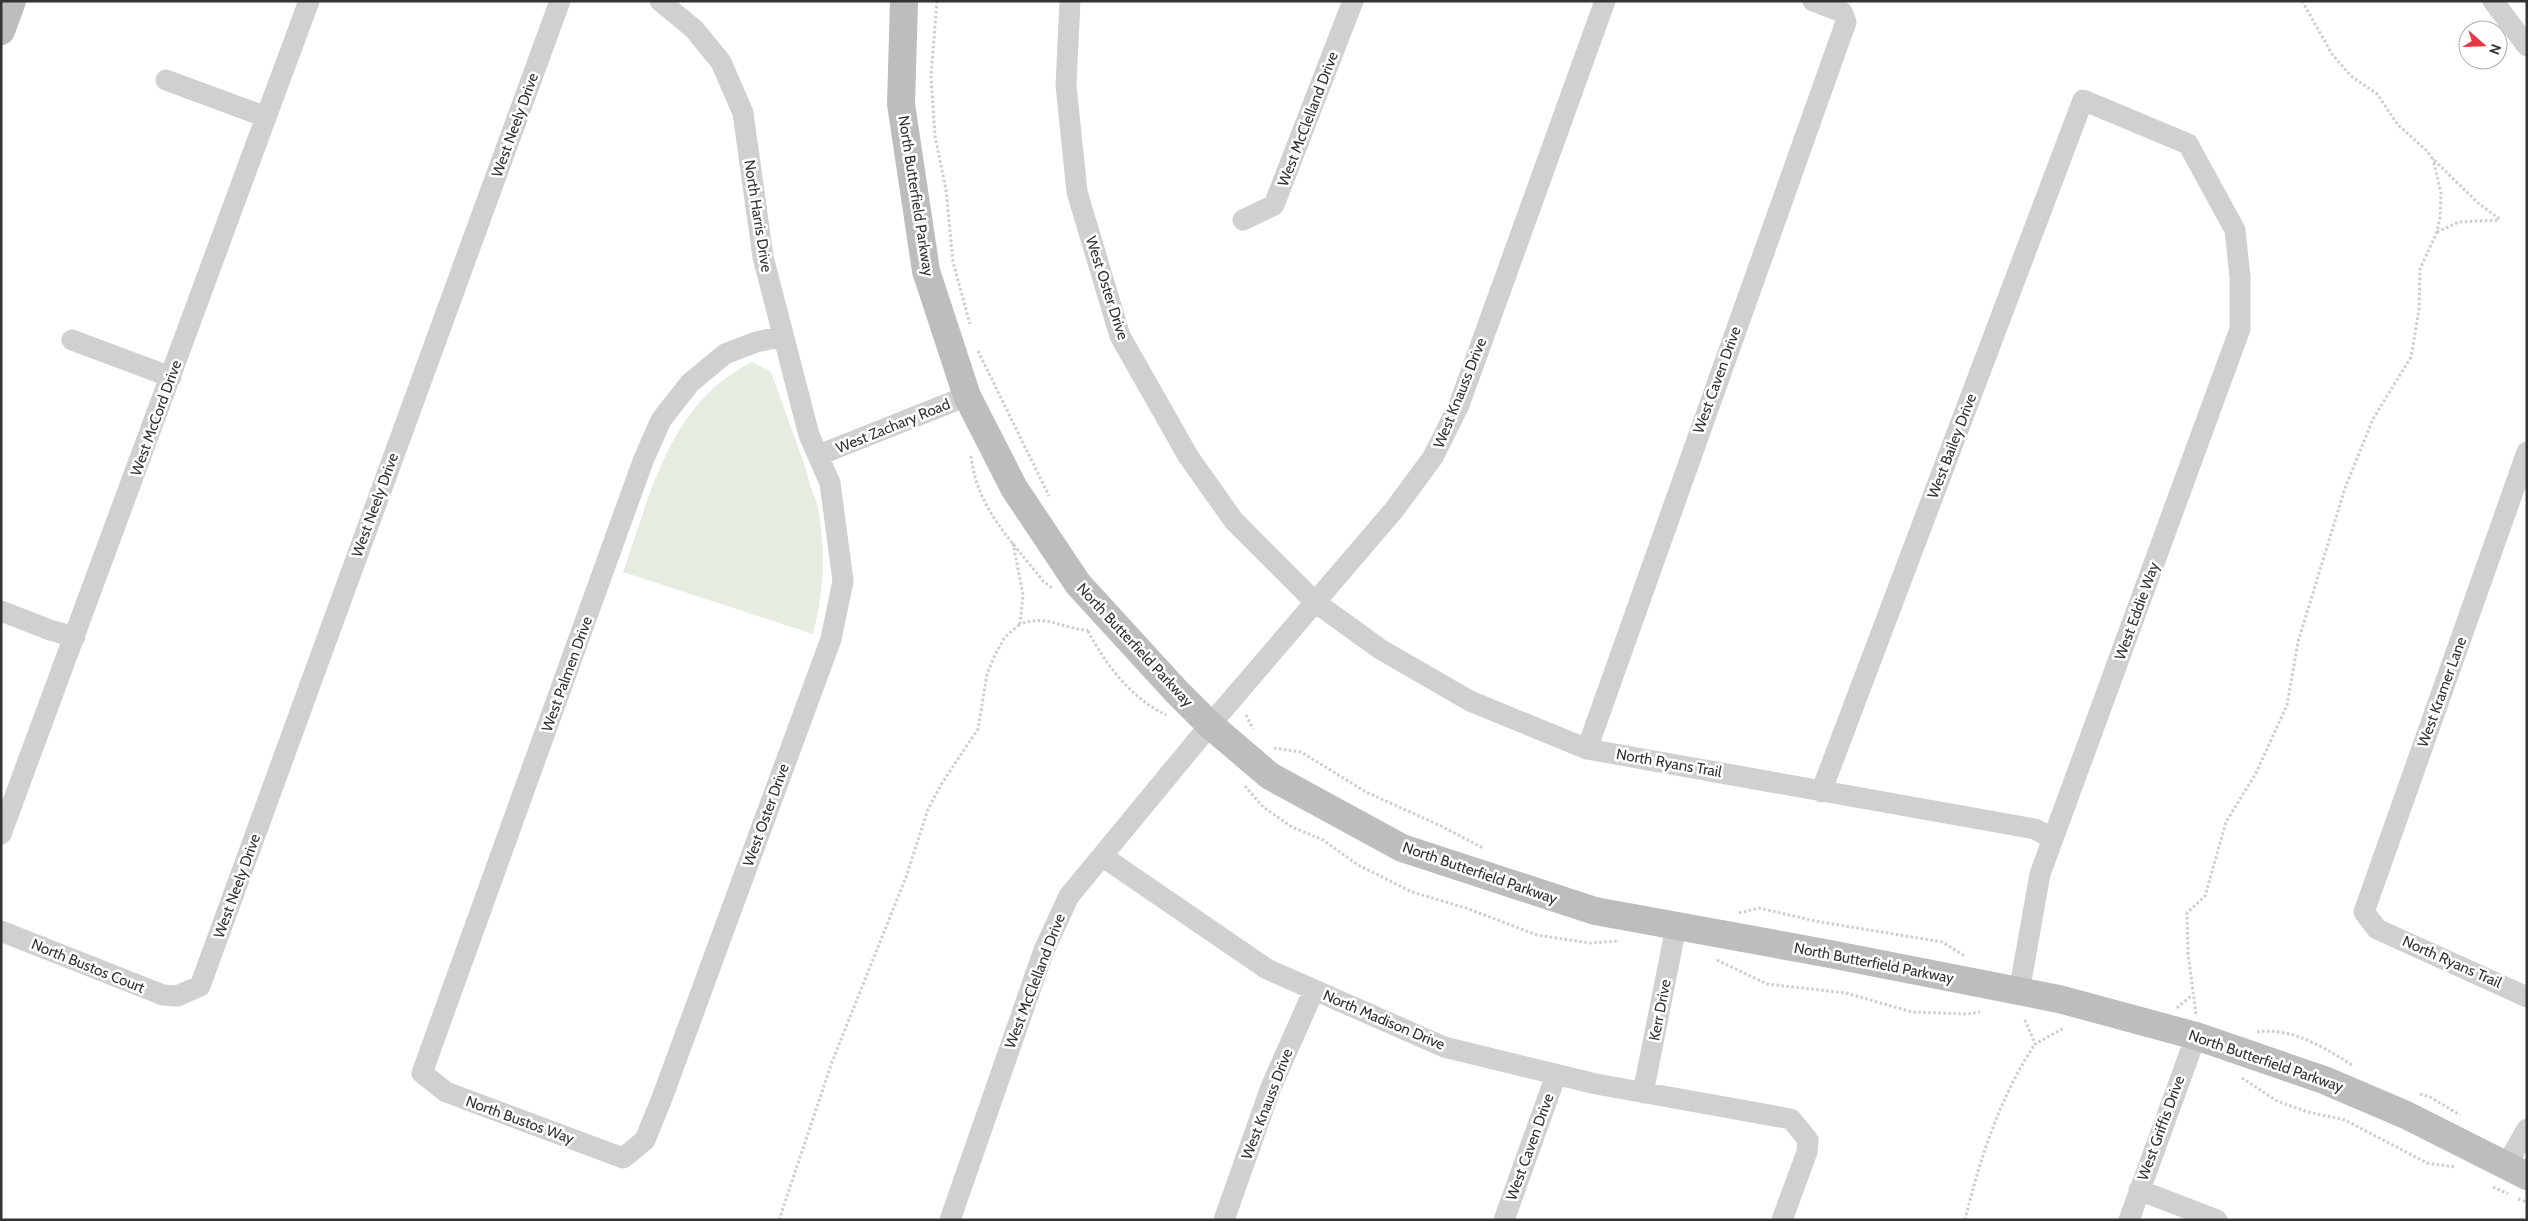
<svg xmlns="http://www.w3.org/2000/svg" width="2528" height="1221" viewBox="0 0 2528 1221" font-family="Cabin,sans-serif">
	<rect width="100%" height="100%" fill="#fff"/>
	<path fill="#e6ecdf" d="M752 362 771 372 807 472C808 486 816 496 818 508 826 551 824 592 813 634L623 572C651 493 670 402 752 362Z"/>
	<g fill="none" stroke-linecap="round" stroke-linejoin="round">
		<path stroke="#cdcdcd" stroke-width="3" stroke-dasharray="2.5 2.5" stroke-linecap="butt" d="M937 1 931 76 935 136 946 190 953 262 970 324
			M2302 1 2332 54 2351 76 2377 94 2398 125 2426 150 2433 159 2478 203 2501 220
			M2437 232 2459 222 2500 220
			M978 351 1049 496
			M971 456C977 509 1012 541 1043 581L1052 588
			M1013 543 1023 595 1020 624C1048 614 1061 629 1088 630
			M1088 631C1106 665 1131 698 1166 715
			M1246 715 1253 729
			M1274 748 1301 752 1366 792 1441 826 1483 848
			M1245 786 1263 807 1292 827 1323 840 1358 865 1412 892 1466 908 1537 935 1590 943 1619 941
			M1739 913 1759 908 1815 921 1942 942 1965 956
			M1717 960 1767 984 1846 993 1912 1012 1967 1014 1980 1012
			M2177 1008 2192 995
			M2196 1014 2188 953 2187 913 2205 896 2226 822 2256 773 2287 705 2298 642 2345 488 2373 419 2411 357 2419 310 2420 269 2437 232 2440 217 2441 193 2433 159
			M2025 1020 2035 1044 2064 1028
			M2257 1032C2292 1027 2323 1047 2352 1065
			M2242 1078 2277 1101 2308 1112 2345 1120 2427 1163 2455 1167
			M2420 1094 2430 1097 2460 1115
			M2493 1187 2508 1194
			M2518 1199 2527 1202
			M779 1220 832 1062 906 877 928 809 942 783 978 729 987 674 995 655 1005 637 1020 624
			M1965 1220C1980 1158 2000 1097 2035 1044"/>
		<path stroke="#d0d0d0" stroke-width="21" d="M660 1 694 29 721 62 743 113 763 257 809 435 830 483 843 581 831 639 662 1098 645 1140 623 1158 446 1092 422 1073 643 461 661 420 690 383 725 354 756 342 783 336
			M1070 1 1066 85 1077 192 1120 336 1188 456 1234 521 1315 602 1380 649 1470 701 1587 749 2035 829 2053 839
			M2493 1 2527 46
			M166 80 266 117
			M1243 220 1274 205 1353 1
			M72 340 171 377
			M2527 452 2364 912 2377 929 2527 997
			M819 455 967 396
			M1 611 50 630 75 637
			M1587 749 1846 22 1842 12 1813 1
			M1821 792 2083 100 2188 144 2235 230 2240 277V329L2040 874 2019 992
			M1 834 309 1
			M1102 856 1267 969 1444 1047 1596 1084 1791 1119 1808 1140 1807 1152 1782 1220
			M1 931 163 995 177 996 200 986 560 1
			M1643 1093 1676 927
			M2506 1166 2527 1129
			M2139 1190 2217 1220
			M950 1220 1044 950 1069 896 1210 725 1394 510 1433 457 1459 405 1605 1
			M1224 1220 1271 1087 1314 990
			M1504 1220 1556 1075
			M2129 1220 2196 1036"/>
		<path stroke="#bdbdbd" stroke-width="28" d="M904 1 901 104 926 271 967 396 1014 488 1078 584 1176 691 1210 725 1270 776 1402 848 1595 911 1830 954 2059 999 2196 1036 2324 1080 2406 1115 2527 1176
			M1 31 12 1"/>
	</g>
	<g text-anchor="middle" stroke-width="5" stroke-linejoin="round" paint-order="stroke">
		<g font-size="15" fill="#333" stroke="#fff">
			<text transform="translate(1308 119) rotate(-69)" y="5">West McClelland Drive</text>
			<text transform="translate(515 125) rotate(-70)" y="5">West Neely Drive</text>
			<text transform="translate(916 196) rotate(81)" y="5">North Butterfield Parkway</text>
			<text transform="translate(758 216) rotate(81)" y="5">North Harris Drive</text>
			<text transform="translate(1107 288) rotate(72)" y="5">West Oster Drive</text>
			<text transform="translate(1717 380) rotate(-70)" y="5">West Caven Drive</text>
			<text transform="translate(1460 393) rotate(-68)" y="5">West Knauss Drive</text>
			<text transform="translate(156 418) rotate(-70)" y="5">West McCord Drive</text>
			<text transform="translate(893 426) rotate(-22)" y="5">West Zachary Road</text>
			<text transform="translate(1952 446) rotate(-69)" y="5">West Bailey Drive</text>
			<text transform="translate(375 505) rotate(-70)" y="5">West Neely Drive</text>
			<text transform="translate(2137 611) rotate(-70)" y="5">West Eddie Way</text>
			<text transform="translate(1135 645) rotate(47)" y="5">North Butterfield Parkway</text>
			<text transform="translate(567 674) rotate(-70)" y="5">West Palmen Drive</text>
			<text transform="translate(2442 692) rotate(-70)" y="5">West Kramer Lane</text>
			<text transform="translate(1669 763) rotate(10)" y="5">North Ryans Trail</text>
			<text transform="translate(766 815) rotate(-70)" y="5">West Oster Drive</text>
			<text transform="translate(1480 873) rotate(19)" y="5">North Butterfield Parkway</text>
			<text transform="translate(237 886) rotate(-70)" y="5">West Neely Drive</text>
			<text transform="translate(2452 962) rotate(24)" y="5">North Ryans Trail</text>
			<text transform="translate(1874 963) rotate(11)" y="5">North Butterfield Parkway</text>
			<text transform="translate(88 966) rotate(22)" y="5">North Bustos Court</text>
			<text transform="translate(1035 981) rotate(-69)" y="5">West McClelland Drive</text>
			<text transform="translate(1660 1010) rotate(-79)" y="5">Kerr Drive</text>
			<text transform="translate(1384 1020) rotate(23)" y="5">North Madison Drive</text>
			<text transform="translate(2266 1061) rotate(19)" y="5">North Butterfield Parkway</text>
			<text transform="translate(1267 1104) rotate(-69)" y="5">West Knauss Drive</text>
			<text transform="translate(520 1120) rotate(20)" y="5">North Bustos Way</text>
			<text transform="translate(2161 1128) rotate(-70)" y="5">West Griffis Drive</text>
			<text transform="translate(1530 1147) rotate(-70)" y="5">West Caven Drive</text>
		</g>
	</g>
	<rect width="2528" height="1221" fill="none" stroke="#333333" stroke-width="5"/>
	<g transform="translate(2483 45) rotate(110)"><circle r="24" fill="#ffffff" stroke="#adadad"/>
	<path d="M0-4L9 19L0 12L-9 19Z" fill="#e63946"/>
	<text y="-8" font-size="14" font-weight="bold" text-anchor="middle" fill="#333333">N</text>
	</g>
</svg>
